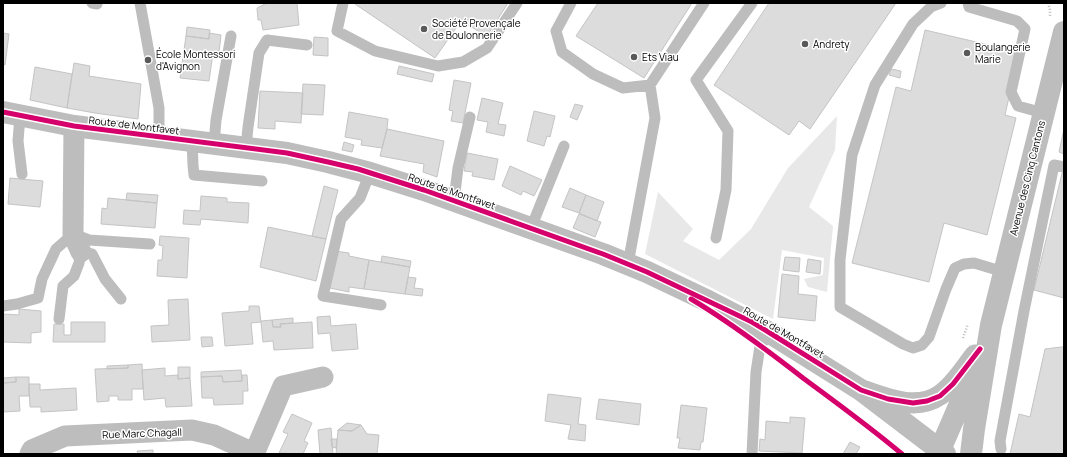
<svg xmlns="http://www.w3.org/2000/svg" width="1067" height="457" viewBox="0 0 1067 457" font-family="Manrope,sans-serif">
	<rect width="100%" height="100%" fill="#fff"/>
	<path fill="#e8e8e8" d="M837 116 835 150 809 207 833 226 827 292 808 287 804 279 823 275 824 258 782 250 773 319 645 254 658 192 693 229 683 241 719 260 751 229 788 168Z"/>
	<path fill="#dcdcdc" stroke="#c4c4c4" d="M267 3H297L299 25 263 30 261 20H258L257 8Z
		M356 3H508L487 36 461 21 435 58 355 4Z
		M598 3H692L644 78 576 36Z
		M769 3H896L810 129 799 121 789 135 714 85Z
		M187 27 210 30 209 39 186 36Z
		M925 30 1019 52 1005 115 1016 118 987 235 944 223 929 282 852 263 896 87 911 91Z
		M3 33 9 34 5 65 3 64Z
		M209 33 221 35 219 53H213L209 81 180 78 186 36 209 39Z
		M314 37 328 38V56L313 55Z
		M74 63 90 66 89 76 141 84 138 119 95 113 67 108Z
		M399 66 434 74 432 82 397 74Z
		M35 67 72 74 67 108 30 100Z
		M891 69 901 71 900 78 889 75Z
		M454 80 471 83 463 123 451 121 453 111 449 110Z
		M303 84 325 85 323 115 301 114Z
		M260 91 303 93 301 123 275 121V129L258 128Z
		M482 98 503 103 498 124 506 125 504 136 486 132 488 122 477 120Z
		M575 104 583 106 577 120 570 117Z
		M534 111 555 116 550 137 547 136 544 146 527 141Z
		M349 112 388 119 387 129 382 148 361 145 362 140 345 137Z
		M387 129 444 141 437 177 423 172 424 164 380 156Z
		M1064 129V154L1059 152Z
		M344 142 354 145 352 152 342 150Z
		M467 153 498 159 494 180 472 176 473 172 464 171Z
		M510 166 542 180 534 196 523 191 521 195 502 186Z
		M1063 169H1064V298L1034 290Z
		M10 178 43 181 40 207 8 204Z
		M324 186 338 190 326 239 312 236Z
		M570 188 586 195 579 213 562 207Z
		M127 193 158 195 157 203 126 200Z
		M586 195 604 202 597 221 579 213Z
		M201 196 227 198V202L249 203 248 223 201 219 200 225 183 224 184 210 200 211Z
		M108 198 157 203 155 228 101 224 102 208 107 209Z
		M579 214 601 222 595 237 573 228Z
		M268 227 326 239 316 281 260 267Z
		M160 236 189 238 187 278 157 276 158 260H162L163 246 159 245Z
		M335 251 349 253V256L369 260 364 289 349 287V292L330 288Z
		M382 256 411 261 410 267 381 262Z
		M785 257 800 258 799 272 783 270Z
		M808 259 821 261 820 274 806 272Z
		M369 260 410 267 405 294 364 289Z
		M782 274 799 276 798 294 817 296 815 321 778 317Z
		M408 277 416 278 414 288 423 289 422 296 405 294Z
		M188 299 190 340 152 342 151 326 169 325 168 300Z
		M249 306H259L261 322 251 323 253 344 225 346 222 313 249 311Z
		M19 309 41 311V332L31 333V343L3 342V314L19 315Z
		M330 316 331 326 356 324 358 349 332 351 330 333 318 334 317 317Z
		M293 318V323L280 324 281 327H273L272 320Z
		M272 320 273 327H281L280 324 312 322 313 348 274 350 273 341 263 342 261 322V321Z
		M71 322H105V342H53L54 324H64V335H71Z
		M201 337H212L213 346 202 347Z
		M1061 347H1064V454H1010L1019 414 1030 417 1045 349Z
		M142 364 143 389H132V400H118V396H109V401L97 402 95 369 128 368V365Z
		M128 365V368L107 369V366Z
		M178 367H190V378L178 379Z
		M165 368V376L178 375V379L190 378 192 406 166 407 165 398 144 400 142 370Z
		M241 370 242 381 223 382 222 376 201 377V372Z
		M242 375H247L248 391H243V404L214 405 213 398H202L201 377 222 376 223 382 242 381Z
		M16 377V382L3 383V378Z
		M16 377H29V396H19L20 411 3 412V383L16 382Z
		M29 384H40V390L76 388 77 410 41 412V407H30Z
		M548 394 581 398 578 424 586 425 585 441 568 439 571 425 545 421Z
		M599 399 641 404 639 425 596 419Z
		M681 405 707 408 703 442H701L700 450 678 448 680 438H677Z
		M292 414 312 423 304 441 308 443 303 454 279 453 288 434 283 432Z
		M790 417 805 418 802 453 759 451 760 439 765 440 766 421 790 423Z
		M347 423 361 425 352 431 338 430Z
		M361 425 367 434 379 435 377 454H336L338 430 352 431Z
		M331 428 333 454H320L318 430Z
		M331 439H337L336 448 332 447Z
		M850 442 860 447 856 454H843Z
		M153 450V454H138L137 451Z"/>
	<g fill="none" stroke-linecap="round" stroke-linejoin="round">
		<path stroke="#b8b8b8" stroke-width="2.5" stroke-dasharray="1 2" stroke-linecap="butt" d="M1048 3 1050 10V16
			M963 338 968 324"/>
		<path stroke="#bdbdbd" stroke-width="11" d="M92 3 97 4
			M140 3 159 108V137
			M343 3 337 31 375 51 438 66 463 62 487 48 517 3
			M571 3 556 31 562 52 593 74 623 88 650 85 655 118 628 264
			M941 3 931 7 913 24 875 85 852 155 840 260V307L903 344 913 348 922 345 929 337 946 289 955 268 964 264 974 263 1004 272
			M968 3 969 7 1017 21 1025 29 1011 92 1018 106 1043 113
			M650 85 704 3
			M20 116 18 141 22 174
			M192 141 193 165 194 175 262 181
			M214 144 216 120 231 36
			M246 148 248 127 259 53 267 40 307 45
			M370 173 360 198 341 219 323 296 381 305
			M454 200 458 168 470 117
			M531 228 564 146
			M716 238 726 190 728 131 696 80 752 3
			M3 306 17 304 38 298 42 279 56 249 73 234 89 240 150 244
			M59 319 63 286 74 276 79 263 81 252 92 254 105 279 121 299
			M1001 449 1000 441 1024 311 1054 165 1064 167
			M752 454 756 372 760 346 770 333"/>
		<path stroke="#bdbdbd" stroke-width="21" d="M74 126 73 234 81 252
			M865 391C888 399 917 411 940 395 954 386 964 369 975 355
			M30 454 32 450 65 436 192 430 214 435 254 453
			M254 454 283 386 323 377"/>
		<path stroke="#bdbdbd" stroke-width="22" d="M3 112 74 126 287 153 328 162 370 173 424 190 603 254 647 272 708 301 770 333 861 390 945 454
			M939 454 940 450 959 406 976 359
			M971 454 974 429 991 325 1064 32"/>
		<g stroke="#fff" stroke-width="8">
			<path id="cycleway" d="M3 112 74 126 287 153 328 162 358 169 424 190 603 254 647 272 752 322 770 333 861 390 888 399 913 403 927 401 940 396 953 384 980 349
				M691 299C730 322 767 350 803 378 837 403 870 427 902 454"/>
		</g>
		<use href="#cycleway" stroke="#d6006c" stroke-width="5"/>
	</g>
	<g fill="#595959" stroke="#fff" stroke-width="1.5">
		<circle cx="424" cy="29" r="4"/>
		<circle cx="805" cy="44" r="4"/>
		<circle cx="967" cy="53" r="4"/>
		<circle cx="634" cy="57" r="4"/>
		<circle cx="148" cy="60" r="4"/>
	</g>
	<g text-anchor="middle" stroke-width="3" stroke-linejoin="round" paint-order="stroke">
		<g font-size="10" fill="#000" stroke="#fff" text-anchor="start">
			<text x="432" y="27">Société Provençale<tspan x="432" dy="12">de Boulonnerie</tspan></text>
			<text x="813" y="48">Andrety</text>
			<text x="975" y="51">Boulangerie<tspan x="975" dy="12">Marie</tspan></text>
			<text x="156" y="58">École Montessori<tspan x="156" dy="12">d'Avignon</tspan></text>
			<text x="642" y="61">Ets Viau</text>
		</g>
		<g font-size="10" fill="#000" stroke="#fff">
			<text transform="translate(134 125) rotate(7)" y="4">Route de Montfavet</text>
			<text transform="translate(1027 178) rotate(-76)" y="4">Avenue des Cinq Cantons</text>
			<text transform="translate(452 191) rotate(19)" y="4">Route de Montfavet</text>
			<text transform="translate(784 332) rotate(30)" y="4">Route de Montfavet</text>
			<text transform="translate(142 433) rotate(-2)" y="4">Rue Marc Chagall</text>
		</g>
	</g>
	<rect width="1067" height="457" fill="none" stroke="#000000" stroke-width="8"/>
</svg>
